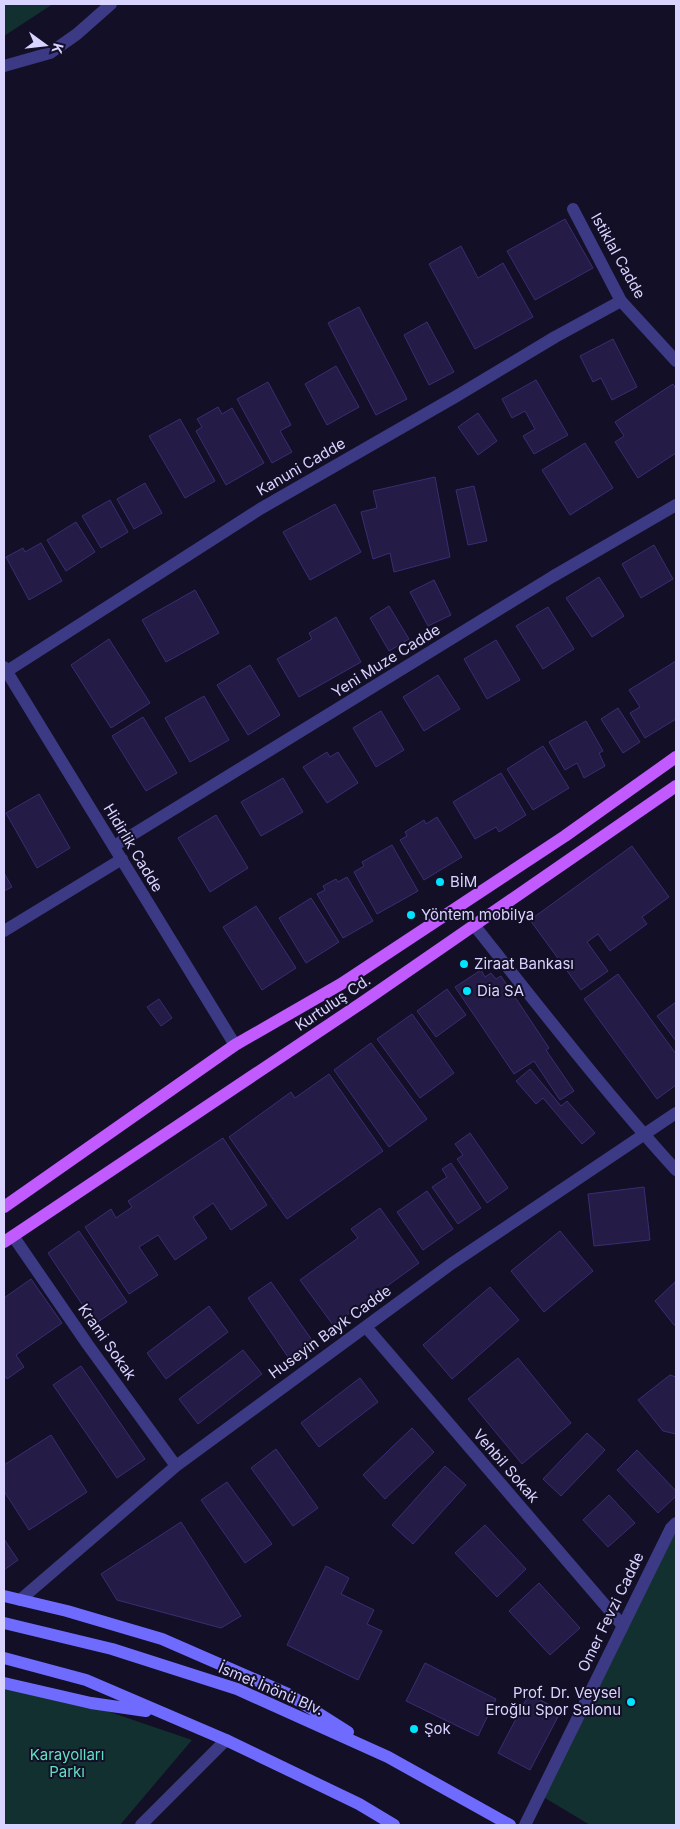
<svg xmlns="http://www.w3.org/2000/svg" width="680" height="1829" viewBox="0 0 680 1829" font-family="Inter,sans-serif">
	<rect width="100%" height="100%" fill="#130f26"/>
	<path fill="#12302f" d="M4 4H53L4 36Z
		M676 1523V1825H590L540 1795Z
		M4 1686 60 1695 192 1740 120 1825H4Z"/>
	<path fill="#241b47" stroke="#3b2d73" d="M565 219 593 268 535 300 507 251Z
		M461 246 478 278 503 263 533 317 475 349 429 264Z
		M359 307 407 399 376 415 328 323Z
		M427 322 454 372 429 385 404 335Z
		M613 339 637 387 612 400 601 378 593 382 580 356Z
		M336 366 359 407 327 425 305 384Z
		M536 380 568 435 534 454 523 436 535 429 525 411 512 418 502 399Z
		M268 382 291 425 280 431 292 452 272 463 237 399Z
		M673 384 676 389V453L638 478 615 442 624 436 615 422Z
		M218 407 222 414 232 408 264 463 226 485 196 431 202 427 197 419Z
		M478 413 497 441 478 455 458 427Z
		M180 419 215 481 185 498 149 436Z
		M585 443 613 488 570 515 542 470Z
		M435 477 450 557 394 572 390 553 373 559 361 512 377 508 373 491Z
		M145 483 162 513 134 529 117 499Z
		M474 486 487 541 468 545 456 490Z
		M110 500 128 532 101 548 82 516Z
		M335 504 361 552 310 580 283 532Z
		M76 522 95 552 66 571 47 540Z
		M41 543 62 581 29 600 6 557 23 548 25 552Z
		M654 545 673 579 641 598 622 564Z
		M599 577 624 616 592 637 566 598Z
		M434 580 451 615 428 626 410 592Z
		M195 590 219 633 166 662 142 620Z
		M389 606 409 639 389 651 370 618Z
		M548 607 574 649 543 669 516 626Z
		M336 617 361 662 299 697 277 659 312 639 309 633Z
		M109 639 150 703 111 728 71 665Z
		M496 640 520 680 487 699 464 659Z
		M676 661V719L645 738 630 713 640 707 629 690Z
		M250 665 280 715 248 735 217 685Z
		M438 675 460 709 424 731 403 697Z
		M204 696 229 740 190 762 165 718Z
		M618 708 640 742 623 753 601 719Z
		M381 711 404 750 376 767 353 728Z
		M143 717 177 773 146 791 112 736Z
		M586 721 603 751 599 753 605 766 584 778 577 763 565 770 549 742Z
		M543 746 569 788 533 810 507 769Z
		M327 752 330 757 338 752 358 783 327 803 303 767Z
		M501 773 526 815 499 832 496 827 475 839 453 802Z
		M283 778 303 812 261 836 241 802Z
		M39 794 70 848 37 868 6 813Z
		M216 815 248 868 210 892 178 838Z
		M437 817 462 857 424 880 400 840 407 836 405 832 424 820 426 824Z
		M392 845 418 891 377 914 354 872 364 866 362 862Z
		M632 846 669 897 642 917 647 924 610 951 598 934 587 942 608 971 581 990 530 920Z
		M4 873 12 887 4 891Z
		M347 877 373 921 343 938 317 894 325 890 323 886 336 879 338 882Z
		M311 898 339 942 306 963 279 918Z
		M256 906 296 968 262 990 223 927Z
		M481 970 485 977 491 973 496 979 501 976 549 1048 546 1050 574 1091 560 1100 534 1061 514 1074 455 987Z
		M618 974 676 1054V1085L657 1099 584 999Z
		M447 989 466 1015 436 1037 417 1011Z
		M159 999 172 1018 161 1026 147 1007Z
		M676 1002V1041L657 1016Z
		M412 1014 454 1073 420 1098 377 1039Z
		M371 1043 427 1119 389 1147 334 1070Z
		M530 1069 561 1106 567 1101 595 1133 582 1144 543 1098 536 1104 516 1081Z
		M329 1074 383 1151 287 1219 229 1137 291 1092 295 1098Z
		M470 1133 508 1188 487 1203 457 1159 463 1155 455 1144Z
		M223 1138 267 1205 231 1230 213 1203 193 1217 207 1238 175 1260 158 1235 139 1247 158 1275 129 1294 85 1227 111 1209 116 1218 132 1207 128 1201Z
		M451 1163 481 1208 458 1224 432 1187 447 1177 442 1169Z
		M644 1187 650 1240 594 1246 588 1194Z
		M427 1191 453 1229 423 1250 397 1212Z
		M380 1208 419 1263 333 1325 300 1280 358 1238 351 1229Z
		M79 1231 127 1302 95 1324 48 1253Z
		M560 1231 593 1271 544 1312 511 1271Z
		M31 1279 62 1323 16 1355 24 1367 7 1379 4 1375V1298Z
		M676 1281V1325H674L655 1301Z
		M271 1282 314 1343 290 1360 248 1298Z
		M490 1287 519 1320 452 1379 423 1345Z
		M209 1306 228 1332 166 1379 147 1353Z
		M243 1350 262 1374 198 1424 179 1399Z
		M518 1358 571 1423 522 1464 468 1399Z
		M81 1366 145 1459 117 1478 53 1385Z
		M670 1375 676 1377V1434L663 1431 638 1400Z
		M360 1378 378 1402 319 1447 301 1423Z
		M412 1428 434 1452 385 1499 363 1475Z
		M587 1433 605 1450 561 1496 543 1479Z
		M51 1435 87 1492 29 1530 4 1491V1465Z
		M276 1449 318 1508 293 1526 251 1468Z
		M637 1450 676 1491V1496L658 1513 617 1470Z
		M445 1466 466 1485 413 1544 392 1525Z
		M227 1482 272 1544 245 1563 201 1500Z
		M609 1495 635 1523 608 1547 583 1520Z
		M181 1522 241 1616 221 1628 117 1600 101 1574Z
		M485 1525 526 1569 497 1597 455 1553Z
		M4 1539 18 1560 4 1570Z
		M326 1566 349 1578 341 1594 374 1610 367 1624 382 1631 358 1680 287 1645Z
		M539 1583 580 1628 550 1655 509 1611Z
		M425 1663 496 1699 478 1736 406 1701Z
		M529 1694 561 1711 530 1770 498 1753Z"/>
	<g fill="none" stroke-linecap="round" stroke-linejoin="round">
		<path stroke="#3d3a85" stroke-width="12" d="M573 209 621 301
			M4 667 235 1045
			M114 846 552 577 676 505
			M474 925C540 1008 605 1092 676 1170
			M4 931 122 859
			M13 1236 88 1345 176 1466
			M366 1327 623 1626
			M20 1600 176 1466 451 1264 676 1113
			M141 1825 226 1740
			M525 1825 671 1528 676 1523"/>
		<path stroke="#3d3a85" stroke-width="12" d="M4 66 50 53 77 34 111 4
			M4 673 260 509 455 397 555 337 621 301 676 361"/>
		<path stroke="#6f6bff" stroke-width="12" d="M4 1596 67 1611 162 1639 288 1694 348 1732
			M4 1623 112 1649 237 1689 388 1757 510 1825
			M4 1658 86 1680 226 1740 359 1804 394 1825
			M4 1683 91 1703 146 1711"/>
		<path stroke="#c25bff" stroke-width="12" d="M4 1207 235 1045 341 984 565 836 676 757
			M4 1242 363 1002 676 786"/>
	</g>
	<g fill="#00e5ff" stroke="#130f26" stroke-width="2">
		<circle cx="440" cy="882" r="5"/>
		<circle cx="411" cy="915" r="5"/>
		<circle cx="464" cy="964" r="5"/>
		<circle cx="467" cy="991" r="5"/>
		<circle cx="631" cy="1702" r="5"/>
		<circle cx="414" cy="1729" r="5"/>
	</g>
	<g text-anchor="middle" stroke-width="4" stroke-linejoin="round" paint-order="stroke">
		<g font-size="15" fill="#d9d4ff" stroke="#130f26">
			<text transform="translate(618 256) rotate(61)" y="5">Istiklal Cadde</text>
			<text transform="translate(301 467) rotate(-30)" y="5">Kanuni Cadde</text>
			<text transform="translate(386 661) rotate(-32)" y="5">Yeni Muze Cadde</text>
			<text transform="translate(133 848) rotate(59)" y="5">Hidirlik Cadde</text>
			<text transform="translate(333 1003) rotate(-34)" y="5">Kurtuluş Cd.</text>
			<text transform="translate(330 1332) rotate(-36)" y="5">Huseyin Bayk Cadde</text>
			<text transform="translate(107 1342) rotate(55)" y="5">Krami Sokak</text>
			<text transform="translate(506 1466) rotate(49)" y="5">Vehbil Sokak</text>
			<text transform="translate(611 1612) rotate(-64)" y="5">Omer Fevzi Cadde</text>
			<text transform="translate(271 1689) rotate(23)" y="5">İsmet İnönü Blv.</text>
		</g>
		<g font-size="15" fill="#d9d4ff" stroke="#130f26" text-anchor="start">
			<text x="450" y="887">BİM</text>
			<text x="421" y="920">Yöntem mobilya</text>
			<text x="474" y="969">Ziraat Bankası</text>
			<text x="477" y="996">Dia SA</text>
			<text x="621" y="1698" text-anchor="end">Prof. Dr. Veysel<tspan x="621" dy="17">Eroğlu Spor Salonu</tspan></text>
			<text x="424" y="1734">Şok</text>
		</g>
		<g font-size="15" fill="#5fe0c0" stroke="#130f26">
			<text x="67" y="1760">Karayolları<tspan x="67" dy="17">Parkı</tspan></text>
		</g>
	</g>
	<rect width="680" height="1829" fill="none" stroke="#d9d4ff" stroke-width="10"/>
	<g transform="translate(45 45) rotate(105)" stroke="#130f26" stroke-width="4" paint-order="stroke">
	<path d="M0-4L9 19L0 12L-9 19Z" fill="#d9d4ff"/>
	<text y="-8" font-size="14" font-weight="bold" text-anchor="middle" fill="#d9d4ff">K</text>
	</g>
</svg>
